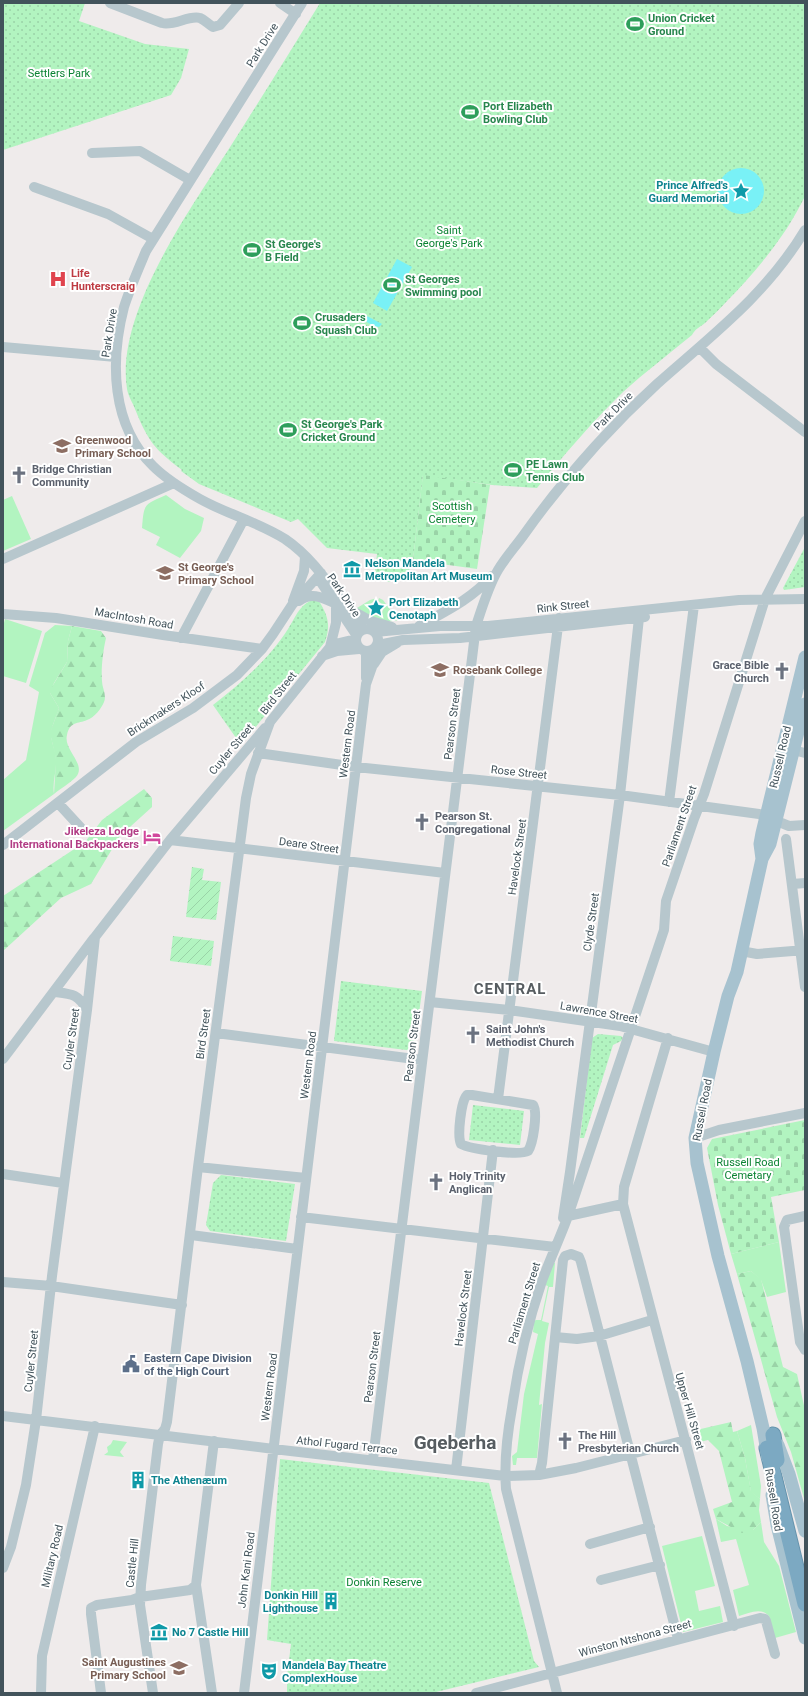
<svg xmlns="http://www.w3.org/2000/svg" width="808" height="1696" viewBox="0 0 808 1696" font-family="Roboto,sans-serif">
	<defs>
		<pattern id="forest-firs" width="22" height="20" patternUnits="userSpaceOnUse"><rect width="22" height="20" fill="#b2f4c0"/><path d="M5 1l3.5 6h-7zM16 11l3.5 6h-7z" fill="#9ad3a7"/></pattern>
		<pattern id="cemetery-stones" width="16" height="16" patternUnits="userSpaceOnUse"><rect width="16" height="16" fill="#b2f4c0"/><path d="M2 7V4a2 2 0 0 1 4 0v3zM10 15v-3a2 2 0 0 1 4 0v3z" fill="#9ad3a7"/></pattern>
		<pattern id="park-dots" width="8" height="8" patternUnits="userSpaceOnUse"><rect width="8" height="8" fill="#b2f4c0"/><path d="M2 2h.1M6 6h.1" fill="none" stroke="#9ad3a7" stroke-width="1.8" stroke-linecap="round"/></pattern>
		<pattern id="garden-furrows" width="10" height="10" patternUnits="userSpaceOnUse"><rect width="10" height="10" fill="#b2f4c0"/><path d="M-1 1l2-2M0 10L10 0M9 11l2-2" fill="none" stroke="#9ad3a7"/></pattern>
	</defs>
	<rect width="100%" height="100%" fill="#efebeb"/>
	<path fill="#b2f4c0" d="M166 495 185 509 204 518 201 531 180 558 156 545 160 537 142 528C144 503 144 505 166 495Z
		M12 496 31 539 3 551V500Z
		M377 598 376 601 373 602 369 605V610L371 614 379 615C385 611 385 605 378 601L379 598 383 600 398 620C382 625 371 616 357 608L370 600Z
		M5 619 42 631 26 683 3 676V627Z
		M55 625 72 626 68 641 67 662 54 683 50 693 59 708C56 719 49 729 52 741 53 747 56 752 56 759 57 771 52 782 54 794L3 831V780L26 760 39 692 29 686 45 633Z
		M779 1242 786 1292 767 1297 761 1280 751 1271 737 1274 731 1254Z
		M553 1262 555 1263 553 1287H549L542 1321 549 1323 545 1343 539 1405 542 1404 537 1458H517L516 1465H513L512 1456 517 1452 524 1394 538 1334 533 1332 534 1321 536 1320H541L548 1286 545 1285Z
		M751 1425 761 1486 760 1499 751 1492 745 1458 737 1431Z
		M113 1440 127 1442 120 1452 124 1457 104 1455 108 1452 107 1447 111 1444Z
		M716 1519 727 1526 753 1530 761 1522 764 1542 779 1566 796 1632 775 1638 769 1616C761 1607 749 1613 739 1616L733 1590 749 1585 736 1539 721 1542Z
		M702 1536 715 1586 695 1591 699 1611 720 1606 723 1622 683 1632 662 1546Z"/>
	<path fill="url(#forest-firs)" d="M72 626 101 631 106 638C103 651 101 668 102 681 102 688 107 695 104 702 101 709 95 717 87 720 78 724 70 721 67 735 63 750 87 764 76 777 70 783 60 789 54 794L56 759 50 733 59 708 50 693V690L67 662 68 641Z
		M144 789 152 798V807L120 836 91 884 61 898 3 951V896L85 842 102 820Z
		M751 1271 761 1279 783 1367 797 1374 805 1410V1502L791 1452 777 1417 737 1274Z
		M731 1422 733 1432 737 1431 745 1458 751 1491 760 1499 759 1510 761 1522 753 1530 742 1533 716 1519 713 1509 732 1502 719 1451 708 1440 696 1443 692 1431Z"/>
	<path fill="url(#cemetery-stones)" d="M423 474 490 485 477 569 413 560Z
		M805 1120V1190L771 1197 779 1242 731 1254 718 1205 707 1148 712 1139Z"/>
	<path fill="url(#park-dots)" d="M3 3H85L79 21 145 44 189 49 181 78 171 95 3 150Z
		M320 3H805V196C786 236 757 270 727 301 720 309 712 316 705 323 700 327 695 329 692 335 669 354 645 372 623 392 592 422 564 455 537 488L492 485 423 475 413 560 409 570 390 582 374 580 377 554 327 548 298 519 291 522 199 484 181 471 182 470C154 449 148 441 135 409 133 403 128 396 127 389 115 312 192 207 232 144 262 97 291 50 320 3Z
		M805 547V587L784 590 783 588Z
		M310 601H319C328 616 331 625 325 642L241 745 213 705C242 682 268 660 288 629 295 618 299 606 310 601Z
		M341 981 422 991 414 1051 334 1041Z
		M598 1034 621 1036 623 1038 621 1041 613 1045 584 1138H580L592 1038Z
		M473 1105 524 1111 520 1145 469 1140Z
		M221 1175 295 1184 286 1241 210 1231 206 1225 213 1183Z
		M280 1459 489 1483 534 1661 539 1667 432 1693H287V1676L291 1644 267 1640Z"/>
	<path fill="url(#garden-furrows)" d="M192 867 204 869 202 880 221 882 216 920 186 917Z
		M173 936 214 941 211 966 170 961Z"/>
	<path fill="#79f1f6" d="M718 191a23 23 0 1 1 46 0a23 23 0 1 1-46 0Z
		M397 259 412 267 387 311 373 303Z
		M365 315 382 324 379 327 374 326 365 321Z"/>
	<g fill="none" stroke-linecap="round" stroke-linejoin="round">
		<g stroke="#6794ad" stroke-width="17">
			<path id="highway" d="M773 1435 777 1460
				M767 1448 805 1604"/>
		</g>
		<path stroke="#b7c7cd" stroke-width="10" d="M110 3 162 23C175 26 188 15 200 18 205 20 208 24 213 27L220 25 239 3
			M280 3 296 14
			M302 3 146 251C138 270 130 288 124 307 110 361 111 425 153 466 166 479 184 490 200 499 227 514 258 522 285 539 319 562 338 600 364 629
			M92 153 140 151 190 180
			M34 187 108 214 153 239
			M3 347 116 357
			M700 348 716 364 805 432
			M3 559 174 483
			M318 578 357 636
			M293 601 304 571 305 556
			M299 601C311 592 321 597 334 603
			M353 611 371 621 392 627
			M3 614 56 618 163 635 262 649
			M419 626C446 611 470 600 492 576
			M356 640a11 11 0 1 1 22 0a11 11 0 1 1-22 0Z
			M375 632 440 626H488L739 600 805 599
			M181 638 244 519
			M378 645 403 640 460 638 645 617
			M330 647 336 623V606
			M366 652V678
			M322 656 337 651 359 649
			M374 664 382 652 397 643
			M793 750 805 753
			M258 753 356 767 620 795 759 814 789 826 805 825
			M669 802 694 605
			M58 803 81 828
			M786 839 805 987
			M170 840 445 873
			M3 845 136 742 193 708 237 675 262 649 273 634 292 605 321 573
			M793 884 805 883
			M741 951 757 954 805 950
			M55 992C72 994 78 994 87 1010
			M430 1002 509 1010 620 1026 714 1052
			M216 1033 422 1060
			M668 1038 624 1187 623 1204 734 1626
			M3 1059 94 938
			M467 1095H472L533 1105C538 1112 533 1144 528 1151 519 1156 470 1149 461 1144 457 1136 461 1101 467 1095Z
			M498 1099 559 618
			M695 1138 719 1130 805 1113
			M198 1167 306 1178
			M3 1174 63 1183
			M568 1216 623 1204
			M805 1216 787 1220 784 1227 800 1342 805 1350
			M301 1217 555 1247
			M563 1218 570 1172 620 795 639 618V611
			M191 1235 297 1249
			M3 1282 51 1286 182 1305
			M555 1337 577 1339 599 1336 652 1320
			M3 1416 282 1450 505 1476 539 1475 576 1468 686 1440
			M373 1459 476 626C482 608 488 587 498 570 505 558 515 547 523 536 562 481 607 430 657 384 712 335 766 295 805 230
			M456 1470 493 1150
			M539 1475 542 1463 563 1260 565 1256 571 1254 579 1257 581 1262 678 1639
			M590 1544 650 1527
			M3 1568 11 1547 26 1485 36 1420 52 1276 87 1010 95 937 170 840 265 728
			M601 1580 660 1565
			M41 1693 42 1656 95 1426
			M101 1693 91 1614V1608L97 1605 132 1600 140 1597 190 1590 196 1585
			M153 1693 140 1605 141 1585 158 1444 160 1435 165 1429 167 1422 198 1167 246 798 251 774 270 722 330 647 335 644 356 639
			M212 1693 196 1585 214 1441
			M244 1693 366 684 372 667 375 649
			M476 1693 760 1618 765 1619 766 1621 775 1654
			M557 1693 506 1489C504 1462 507 1435 512 1408 518 1365 528 1322 542 1281 550 1259 560 1238 568 1216L664 930 666 901 694 819 704 794 765 599 805 521"/>
		<path stroke="#a7c2cf" stroke-width="13" d="M762 859 760 844 762 833 805 657
			M778 1445 789 1474 805 1531
			M768 1458 763 1428 747 1361 718 1256 697 1163 695 1138 714 1052 728 996 737 972 762 859 770 844 805 704
			M772 1495 777 1525 805 1638"/>
		<use href="#highway" stroke="#7ca9c2" stroke-width="15"/>
	</g>
	<defs>
		<g id="stadium-bare" transform="scale(1.38)"><path d="M0-5a6.5 5 0 1 0 0 10a6.5 5 0 1 0 0-10ZM-3.5-1.8h7v3.6h-7Z" fill="#2e9e5b" stroke="#fff" stroke-width="2.5" paint-order="stroke"/></g>
		<g id="sight-bare" transform="scale(1.38)"><path d="M0-6L1.8-2.2L6-1.7L2.9 1.2L3.7 5.4L0 3.3L-3.7 5.4L-2.9 1.2L-6-1.7L-1.8-2.2Z" fill="#0f9aa8" stroke="#fff" stroke-width="2.5" paint-order="stroke"/></g>
		<g id="hospital-bare" transform="scale(1.38)"><path d="M-5-5h3v3.5h4V-5h3V5h-3V1.5h-4V5h-3Z" fill="#e0444e" stroke="#fff" stroke-width="2.5" paint-order="stroke"/></g>
		<g id="school-bare" transform="scale(1.38)"><path d="M0-5L7-2L0 1L-7-2ZM-4 1L0 2.5L4 1V4Q0 6-4 4Z" fill="#8d6e63" stroke="#fff" stroke-width="2.5" paint-order="stroke"/></g>
		<g id="church-bare" transform="scale(1.38)"><path d="M-1.2-6h2.4v3.5h3.3v2.4h-3.3V6h-2.4V-.1h-3.3v-2.4h3.3Z" fill="#6b7280" stroke="#fff" stroke-width="2.5" paint-order="stroke"/></g>
		<g id="museum-bare" transform="scale(1.38)"><path d="M0-6L6-3V-2H-6V-3ZM-5-1h2V3h-2ZM-1-1h2V3h-2ZM3-1h2V3H3ZM-6 4H6V6H-6Z" fill="#0f9aa8" stroke="#fff" stroke-width="2.5" paint-order="stroke"/></g>
		<g id="university-bare" transform="scale(1.38)"><path d="M0-5L7-2L0 1L-7-2ZM-4 1L0 2.5L4 1V4Q0 6-4 4Z" fill="#8d6e63" stroke="#fff" stroke-width="2.5" paint-order="stroke"/></g>
		<g id="hotel-bare" transform="scale(1.38)"><path d="M-6-4.5h1.5V1H6V5H4.5V3h-9V5H-6ZM-4 0a1.8 1.8 0 1 1 3.6 0ZM.5 0V-2.5h3Q6-2.5 6 0Z" fill="#d1479c" stroke="#fff" stroke-width="2.5" paint-order="stroke"/></g>
		<g id="civic-bare" transform="scale(1.38)"><path d="M-.6-6.5H3V-4.5H.6V-3L4-1V1h2V6H-6V1h2V-1L-.6-3ZM-1.2 2.5V6h2.4V2.5Z" fill="#5c6f8a" stroke="#fff" stroke-width="2.5" paint-order="stroke"/></g>
		<g id="building-bare" transform="scale(1.38)"><path d="M-4-6H4V6H1V3H-1V6H-4ZM-2.5-4.3h1.7v1.8h-1.7ZM.8-4.3h1.7v1.8H.8ZM-2.5-1h1.7V.8h-1.7ZM.8-1h1.7V.8H.8Z" fill="#0f9aa8" stroke="#fff" stroke-width="2.5" paint-order="stroke"/></g>
		<g id="theatre-bare" transform="scale(1.38)"><path d="M-5-5.5Q0-4 5-5.5V0Q5 5 0 6Q-5 5-5 0ZM-3.3-2.5H-1v1.5H-3.3ZM1-2.5H3.3v1.5H1ZM-2.8 1Q0 5.5 2.8 1Z" fill="#0f9aa8" stroke="#fff" stroke-width="2.5" paint-order="stroke"/></g>
	</defs>
	<g fill-rule="evenodd">
		<use href="#stadium-bare" x="635" y="24"/>
		<use href="#stadium-bare" x="470" y="112"/>
		<use href="#sight-bare" x="741" y="191"/>
		<use href="#stadium-bare" x="252" y="250"/>
		<use href="#hospital-bare" x="58" y="279"/>
		<use href="#stadium-bare" x="392" y="285"/>
		<use href="#stadium-bare" x="302" y="323"/>
		<use href="#stadium-bare" x="288" y="430"/>
		<use href="#school-bare" x="62" y="446"/>
		<use href="#stadium-bare" x="513" y="470"/>
		<use href="#church-bare" x="19" y="475"/>
		<use href="#museum-bare" x="352" y="569"/>
		<use href="#school-bare" x="165" y="573"/>
		<use href="#sight-bare" x="376" y="608"/>
		<use href="#university-bare" x="440" y="670"/>
		<use href="#church-bare" x="782" y="671"/>
		<use href="#church-bare" x="422" y="822"/>
		<use href="#hotel-bare" x="152" y="837"/>
		<use href="#church-bare" x="473" y="1035"/>
		<use href="#church-bare" x="436" y="1182"/>
		<use href="#civic-bare" x="131" y="1364"/>
		<use href="#church-bare" x="565" y="1441"/>
		<use href="#building-bare" x="138" y="1480"/>
		<use href="#building-bare" x="331" y="1601"/>
		<use href="#museum-bare" x="159" y="1632"/>
		<use href="#school-bare" x="179" y="1668"/>
		<use href="#theatre-bare" x="269" y="1671"/>
	</g>
	<g text-anchor="middle" stroke-width="4" stroke-linejoin="round" paint-order="stroke">
		<g font-size="11" font-weight="bold" fill="#27864d" stroke="#fff" text-anchor="start">
			<text x="648" y="22">Union Cricket<tspan x="648" dy="13">Ground</tspan></text>
			<text x="483" y="110">Port Elizabeth<tspan x="483" dy="13">Bowling Club</tspan></text>
			<text x="265" y="248">St George's<tspan x="265" dy="13">B Field</tspan></text>
			<text x="405" y="283">St Georges<tspan x="405" dy="13">Swimming pool</tspan></text>
			<text x="315" y="321">Crusaders<tspan x="315" dy="13">Squash Club</tspan></text>
			<text x="301" y="428">St George's Park<tspan x="301" dy="13">Cricket Ground</tspan></text>
			<text x="526" y="468">PE Lawn<tspan x="526" dy="13">Tennis Club</tspan></text>
		</g>
		<g font-size="11" fill="#42535b" stroke="#fff">
			<text transform="translate(262 45) rotate(-58)" y="4">Park Drive</text>
			<text transform="translate(109 333) rotate(-81)" y="4">Park Drive</text>
			<text transform="translate(613 411) rotate(-45)" y="4">Park Drive</text>
			<text transform="translate(344 595) rotate(56)" y="4">Park Drive</text>
			<text transform="translate(563 606) rotate(-6)" y="4">Rink Street</text>
			<text transform="translate(134 618) rotate(10)" y="4">MacIntosh Road</text>
			<text transform="translate(278 693) rotate(-52)" y="4">Bird Street</text>
			<text transform="translate(166 709) rotate(-33)" y="4">Brickmakers Kloof</text>
			<text transform="translate(452 724) rotate(-83)" y="4">Pearson Street</text>
			<text transform="translate(347 744) rotate(-83)" y="4">Western Road</text>
			<text transform="translate(231 749) rotate(-50)" y="4">Cuyler Street</text>
			<text transform="translate(780 757) rotate(-77)" y="4">Russell Road</text>
			<text transform="translate(519 772) rotate(6)" y="4">Rose Street</text>
			<text transform="translate(679 826) rotate(-71)" y="4">Parliament Street</text>
			<text transform="translate(309 845) rotate(8)" y="4">Deare Street</text>
			<text transform="translate(517 857) rotate(-82)" y="4">Havelock Street</text>
			<text transform="translate(591 922) rotate(-82)" y="4">Clyde Street</text>
			<text transform="translate(599 1012) rotate(10)" y="4">Lawrence Street</text>
			<text transform="translate(203 1034) rotate(-82)" y="4">Bird Street</text>
			<text transform="translate(71 1039) rotate(-82)" y="4">Cuyler Street</text>
			<text transform="translate(412 1046) rotate(-83)" y="4">Pearson Street</text>
			<text transform="translate(308 1065) rotate(-83)" y="4">Western Road</text>
			<text transform="translate(702 1110) rotate(-79)" y="4">Russell Road</text>
			<text transform="translate(524 1303) rotate(-73)" y="4">Parliament Street</text>
			<text transform="translate(463 1308) rotate(-83)" y="4">Havelock Street</text>
			<text transform="translate(31 1361) rotate(-84)" y="4">Cuyler Street</text>
			<text transform="translate(372 1367) rotate(-83)" y="4">Pearson Street</text>
			<text transform="translate(269 1387) rotate(-83)" y="4">Western Road</text>
			<text transform="translate(690 1411) rotate(74)" y="4">Upper Hill Street</text>
			<text transform="translate(347 1445) rotate(6)" y="4">Athol Fugard Terrace</text>
			<text transform="translate(774 1500) rotate(81)" y="4">Russell Road</text>
			<text transform="translate(52 1556) rotate(-77)" y="4">Military Road</text>
			<text transform="translate(132 1563) rotate(-84)" y="4">Castle Hill</text>
			<text transform="translate(246 1570) rotate(-83)" y="4">John Kani Road</text>
			<text transform="translate(635 1638) rotate(-15)" y="4">Winston Ntshona Street</text>
		</g>
		<g font-size="11" fill="#0b8333" stroke="#fff">
			<text x="59" y="77">Settlers Park</text>
			<text x="449" y="234">Saint<tspan x="449" dy="13">George's Park</tspan></text>
			<text x="452" y="510">Scottish<tspan x="452" dy="13">Cemetery</tspan></text>
			<text x="748" y="1166">Russell Road<tspan x="748" dy="13">Cemetary</tspan></text>
			<text x="384" y="1586">Donkin Reserve</text>
		</g>
		<g font-size="11" font-weight="bold" fill="#0d838f" stroke="#fff" text-anchor="start">
			<text x="728" y="189" text-anchor="end">Prince Alfred's<tspan x="728" dy="13">Guard Memorial</tspan></text>
			<text x="365" y="567">Nelson Mandela<tspan x="365" dy="13">Metropolitan Art Museum</tspan></text>
			<text x="389" y="606">Port Elizabeth<tspan x="389" dy="13">Cenotaph</tspan></text>
			<text x="151" y="1484">The Athenæum</text>
			<text x="318" y="1599" text-anchor="end">Donkin Hill<tspan x="318" dy="13">Lighthouse</tspan></text>
			<text x="172" y="1636">No 7 Castle Hill</text>
			<text x="282" y="1669">Mandela Bay Theatre<tspan x="282" dy="13">ComplexHouse</tspan></text>
		</g>
		<g font-size="11" font-weight="bold" fill="#be3a42" stroke="#fff" text-anchor="start">
			<text x="71" y="277">Life<tspan x="71" dy="13">Hunterscraig</tspan></text>
		</g>
		<g font-size="11" font-weight="bold" fill="#785e54" stroke="#fff" text-anchor="start">
			<text x="75" y="444">Greenwood<tspan x="75" dy="13">Primary School</tspan></text>
			<text x="178" y="571">St George's<tspan x="178" dy="13">Primary School</tspan></text>
			<text x="453" y="674">Rosebank College</text>
			<text x="166" y="1666" text-anchor="end">Saint Augustines<tspan x="166" dy="13">Primary School</tspan></text>
		</g>
		<g font-size="11" font-weight="bold" fill="#5b616d" stroke="#fff" text-anchor="start">
			<text x="32" y="473">Bridge Christian<tspan x="32" dy="13">Community</tspan></text>
			<text x="769" y="669" text-anchor="end">Grace Bible<tspan x="769" dy="13">Church</tspan></text>
			<text x="435" y="820">Pearson St.<tspan x="435" dy="13">Congregational</tspan></text>
			<text x="486" y="1033">Saint John's<tspan x="486" dy="13">Methodist Church</tspan></text>
			<text x="449" y="1180">Holy Trinity<tspan x="449" dy="13">Anglican</tspan></text>
			<text x="578" y="1439">The Hill<tspan x="578" dy="13">Presbyterian Church</tspan></text>
		</g>
		<g font-size="11" font-weight="bold" fill="#b23c85" stroke="#fff" text-anchor="end">
			<text x="139" y="835">Jikeleza Lodge<tspan x="139" dy="13">International Backpackers</tspan></text>
		</g>
		<g font-size="11" font-weight="bold" fill="#4e5e75" stroke="#fff" text-anchor="start">
			<text x="144" y="1362">Eastern Cape Division<tspan x="144" dy="13">of the High Court</tspan></text>
		</g>
		<g font-size="15" font-weight="bold" letter-spacing="1" fill="#575d61" stroke="#fff">
			<text x="510" y="994">CENTRAL</text>
		</g>
		<g font-size="19" font-weight="bold" fill="#575d61" stroke="#fff">
			<text x="455" y="1449">Gqeberha</text>
		</g>
	</g>
	<rect width="808" height="1696" fill="none" stroke="#42535b" stroke-width="8"/>
</svg>
